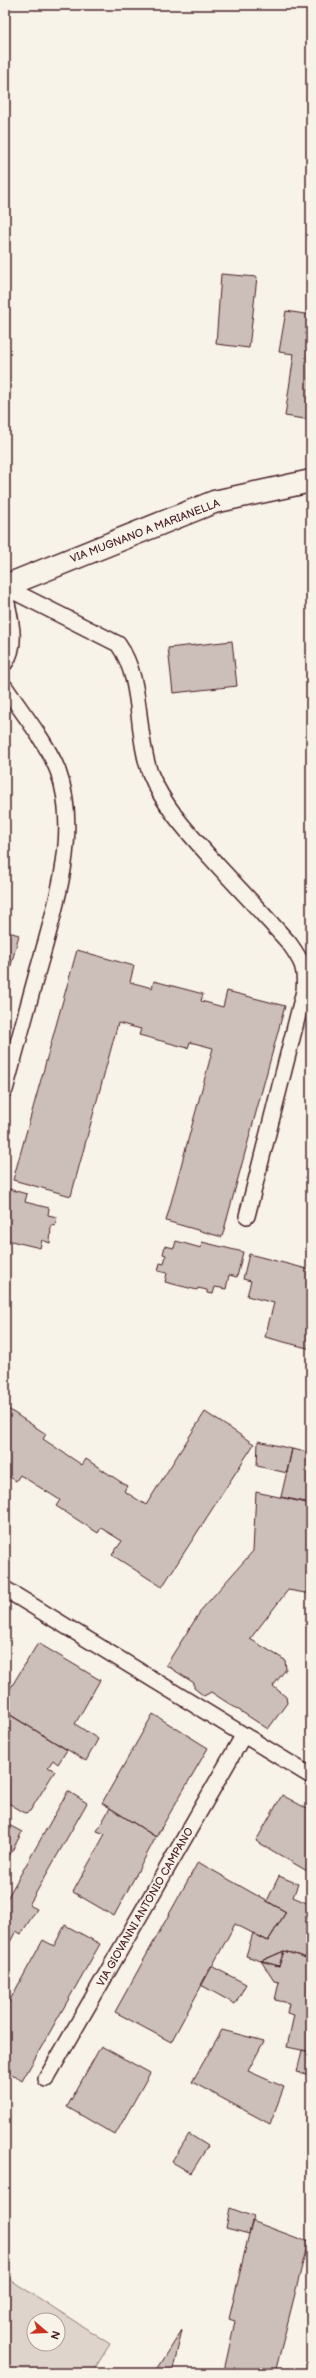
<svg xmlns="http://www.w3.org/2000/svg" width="316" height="2378" font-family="'Balsamiq Sans',sans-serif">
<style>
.green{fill:#ded4cc;stroke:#947a7c;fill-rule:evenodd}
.building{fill:#ccbfb9;stroke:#4a1f2b}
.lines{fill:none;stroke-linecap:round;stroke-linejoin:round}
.lane-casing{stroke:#4a1f2b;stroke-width:18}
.street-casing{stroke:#4a1f2b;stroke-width:25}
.lane{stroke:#f7f3e8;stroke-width:15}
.street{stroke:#f7f3e8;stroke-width:22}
.labels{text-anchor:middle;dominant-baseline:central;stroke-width:3;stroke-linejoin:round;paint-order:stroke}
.street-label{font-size:11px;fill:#4a1f2b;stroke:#f7f3e8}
</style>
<rect width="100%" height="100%" fill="#f7f3e8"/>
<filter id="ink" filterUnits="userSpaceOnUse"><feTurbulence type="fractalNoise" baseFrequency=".025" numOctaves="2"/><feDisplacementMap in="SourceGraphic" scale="8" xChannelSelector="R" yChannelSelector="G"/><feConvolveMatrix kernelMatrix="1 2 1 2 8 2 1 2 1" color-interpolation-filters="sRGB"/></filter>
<g filter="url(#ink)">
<!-- green -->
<path class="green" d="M6,2277L110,2344L92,2373H5ZM34,2320H58V2344H34Z"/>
<!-- building -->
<path class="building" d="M221,274L257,277L249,348L216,344Z
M286,311L311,315V420L285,416L294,354L279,352Z
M232,641L237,686L173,693L168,648Z
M5,931L19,935L5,988Z
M77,950L134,966L130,982L152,988L154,981L203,994L201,1001L223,1007L227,991L285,1006L222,1237L166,1221L213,1048L190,1042L188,1048L139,1035L141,1029L118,1023L71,1196L13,1180Z
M5,1188L27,1194L25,1202L49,1208L48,1215L57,1217L55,1226L51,1225L50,1243L42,1240L40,1248L7,1240Z
M176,1241L201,1248L202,1242L243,1252L237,1277L229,1275L226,1289L215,1287L213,1294L207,1293V1290L198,1288L197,1290L165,1282L167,1273L158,1271L160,1263L164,1264L166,1255L163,1254L165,1246L174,1248Z
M249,1254L311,1270V1349L265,1337L274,1303L247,1296L251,1281L243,1279Z
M5,1407L46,1434L43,1439L82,1465L86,1459L127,1486L124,1491L146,1505L205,1412L254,1444L162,1587L112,1555L122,1541L101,1528L98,1533L56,1506L60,1500L20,1475L16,1481L5,1474Z
M258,1441L292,1449L287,1473L257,1466Z
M292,1449L311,1453V1503L281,1497Z
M256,1492L311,1504V1594L288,1590L250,1639L285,1660L286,1669L273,1686L286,1697L287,1703L268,1729L211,1692L204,1696L194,1688V1683L166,1665L202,1609L253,1551Z
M38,1643L100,1680L75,1724L98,1739L86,1761L5,1712V1697Z
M9,1714L67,1750L58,1764L53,1760L48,1767L55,1771L30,1811L25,1813L5,1801V1721Z
M153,1714L208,1748L156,1837L102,1803Z
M68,1791L87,1803L29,1905L37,1909L21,1934L16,1931L5,1951V1902Z
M282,1795L311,1811V1864L307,1871L256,1841Z
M110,1808L156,1837L114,1916L73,1892L105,1834L97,1831Z
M5,1823L22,1832L5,1864Z
M198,1862L286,1912L268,1941L235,1924L171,2042L115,2012Z
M279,1876L298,1884L293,1897L311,1905L310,1959L284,1951L261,1961L246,1956L253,1933L268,1941L286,1912L267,1901Z
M65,1925L100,1944L22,2081L5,2069V2009L43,1940L54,1946Z
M284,1951L310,1959L311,1956V2052L287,2047L294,2015L287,2013L289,2003L275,2000L279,1982L274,1981L261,1961L279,1966Z
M284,1951L279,1966L261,1961Z
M211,1966L246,1984L235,2004L201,1985Z
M222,2030L264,2041L248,2071L284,2087L270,2124L192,2082Z
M101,2046L150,2073L115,2135L67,2107Z
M302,2050L311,2052V2075L297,2072Z
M189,2134L208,2146L191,2173L172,2162Z
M230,2208L254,2217L249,2234L226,2228Z
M252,2221L308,2242L275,2373H228L224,2371L235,2321L229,2319Z
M182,2330L172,2373H155Z"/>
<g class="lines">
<defs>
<path id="lane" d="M5,587L118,644C144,680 135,732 150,773C165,810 195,840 221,869C244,894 267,918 289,943C302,961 306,968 304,991L247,1216
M5,594C9,615 19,643 5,663
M5,687C23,714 46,741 58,771C81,833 54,913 37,973C26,1012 16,1051 5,1090
M5,1589L311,1776
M46,2079L243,1736"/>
<path id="street" d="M5,586L214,502L311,481"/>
</defs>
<!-- lane casing -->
<use href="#lane" class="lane-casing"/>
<!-- street casing -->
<use href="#street" class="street-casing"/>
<!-- lane -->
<use href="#lane" class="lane"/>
<!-- street -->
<use href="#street" class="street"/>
</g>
</g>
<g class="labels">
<!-- street labels -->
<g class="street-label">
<text transform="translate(145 531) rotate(-21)">VIA MUGNANO A MARIANELLA</text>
<text transform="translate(145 1907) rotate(-60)">VIA GIOVANNI ANTONIO CAMPANO</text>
</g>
</g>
<!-- margin -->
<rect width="316" height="2378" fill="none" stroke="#f7f3e8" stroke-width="20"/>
<rect x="10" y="10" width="296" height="2358" fill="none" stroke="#4a1f2b" stroke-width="1.5" filter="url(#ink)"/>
<!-- north arrow -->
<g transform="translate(46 2332) rotate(109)"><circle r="19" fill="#f7f3e8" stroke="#b29e9c"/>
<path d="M0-3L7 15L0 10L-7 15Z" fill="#c8321e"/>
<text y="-6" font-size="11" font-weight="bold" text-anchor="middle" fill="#4a1f2b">N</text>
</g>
</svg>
